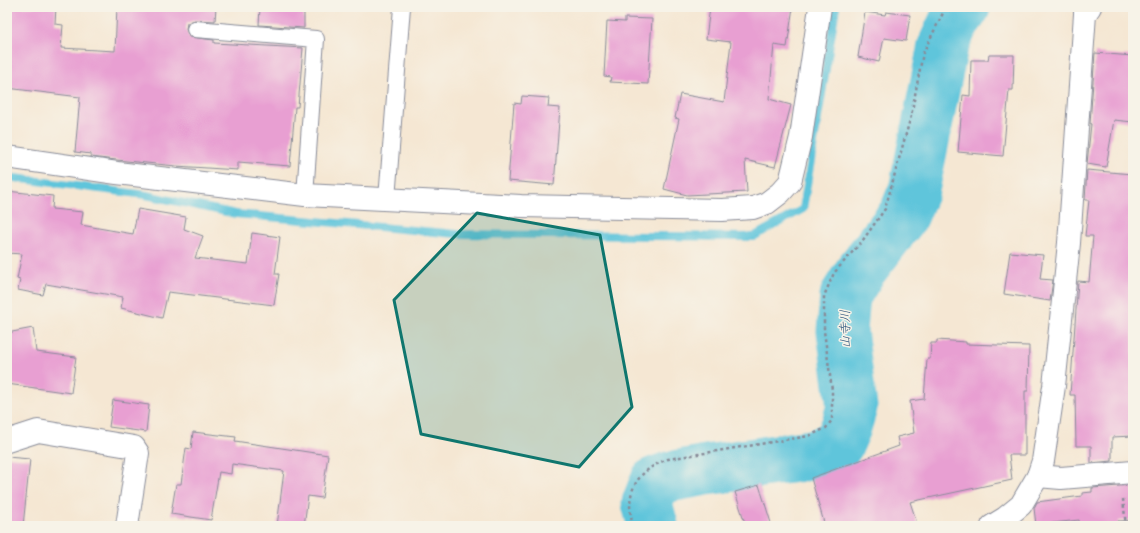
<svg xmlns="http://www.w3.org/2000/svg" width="1140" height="533" font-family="'Comic Neue','Klee One',sans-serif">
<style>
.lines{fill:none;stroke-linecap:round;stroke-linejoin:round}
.stream{stroke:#5ec5db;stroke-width:8}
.river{stroke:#5ec5db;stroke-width:51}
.building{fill:#e89fd2}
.service-casing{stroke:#888b98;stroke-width:18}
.minor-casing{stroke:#888b98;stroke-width:24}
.tertiary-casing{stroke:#888b98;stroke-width:24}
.secondary-casing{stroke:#888b98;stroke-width:24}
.path{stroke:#888b98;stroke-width:2.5;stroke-dasharray:3 3;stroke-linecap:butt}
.service{stroke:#fff;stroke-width:16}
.minor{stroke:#fff;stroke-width:22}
.tertiary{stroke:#fff;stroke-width:22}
.secondary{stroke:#fff;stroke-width:22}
.marked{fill:#0f766e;fill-opacity:0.2;stroke:#0f766e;stroke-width:3;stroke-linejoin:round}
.labels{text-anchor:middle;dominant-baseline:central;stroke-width:3;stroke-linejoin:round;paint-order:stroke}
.water-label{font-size:13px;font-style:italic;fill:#2c547d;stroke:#f7f3e8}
</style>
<rect width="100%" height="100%" fill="#f7f3e8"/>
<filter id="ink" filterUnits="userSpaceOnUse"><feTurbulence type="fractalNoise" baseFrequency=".025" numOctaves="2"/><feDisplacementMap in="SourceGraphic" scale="8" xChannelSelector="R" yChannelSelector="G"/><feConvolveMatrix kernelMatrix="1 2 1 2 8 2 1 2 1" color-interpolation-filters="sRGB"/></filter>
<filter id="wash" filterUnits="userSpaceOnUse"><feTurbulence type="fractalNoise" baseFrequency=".012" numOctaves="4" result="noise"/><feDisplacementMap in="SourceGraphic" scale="16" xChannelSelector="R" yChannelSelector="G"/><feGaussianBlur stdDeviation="0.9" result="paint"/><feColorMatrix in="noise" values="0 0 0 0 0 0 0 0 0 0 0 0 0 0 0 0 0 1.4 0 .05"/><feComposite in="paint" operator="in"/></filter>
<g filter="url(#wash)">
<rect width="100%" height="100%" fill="#f5e7d3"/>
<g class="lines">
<!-- stream -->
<path class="stream" d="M7,177L146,195L236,214L457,234L753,237L803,209L836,7"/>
<!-- river -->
<path class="river" d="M653,526L647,503L655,482L669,477L706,470L818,454L839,443L846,427L852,407L842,331L845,296L861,270L904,214L914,190L943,46L953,24L965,7"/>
</g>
<g id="blocks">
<!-- building -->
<path class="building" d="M11,7H56L55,24L63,25L61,48L115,51L117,7H216L215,21L195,20L187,23L186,29L189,37L214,40V43L303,48L298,107H295L290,166L238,162V170L176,166L107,159L91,157V154L75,152L80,97L7,88V20H9Z
M260,7H304V28L259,25Z
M710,7H793L787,47L774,45L769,99L791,105L775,167L745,160L747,192L687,195L664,189L679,119L675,118L680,94L724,102L731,42L706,39Z
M865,12L885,15L886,12L910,15L906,41L884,38L879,62L858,57Z
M625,18L652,19L648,84L610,82L611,77L604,76L607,21L625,22Z
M1095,53L1133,56V122L1114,120L1106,167L1087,164L1091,124H1090Z
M989,55H1014L1013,90H1009L1003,156L958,152L963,95L970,96L971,60H988Z
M522,96L549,98L548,107L560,108L554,185L508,181L514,103L521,104Z
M1087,170L1132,174L1130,200H1133V436L1112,437V461L1091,463V446H1076L1075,395H1070L1078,281L1089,282L1093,236H1085L1089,200H1085Z
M7,191L53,196L52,209L83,212L81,225L133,234L138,209L186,217L184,229L203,236L195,258L248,264L252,233L280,237L275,274H279L274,305L168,292L162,318L121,308L123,297L46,284L43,295L18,290L20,280L17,279L22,254L7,253Z
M1010,252L1043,255L1040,279L1053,280L1050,301L1004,294Z
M33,328L36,352L76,357L71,393L7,384V333Z
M937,340L966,342V344L1029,346L1028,391H1025V455H1009L1012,480L910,502L918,526H825L811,478L899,446L897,437L914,433L910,401L924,399L927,359H930L931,343H937Z
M113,400L149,405L146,432L109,427Z
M193,432L236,437L235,441L328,455L322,498L308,496L304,526H277L284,471L232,464L231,474L219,472L211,520L171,514L176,484H181L186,448L191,449Z
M7,457L30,459L23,526H7Z
M759,485L772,526H746L735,492Z
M1133,485V520L1118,521L1119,526H1080L1079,520L1036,525L1034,508L1037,502L1082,496V493L1092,492V488Z"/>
</g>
</g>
<g filter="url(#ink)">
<use href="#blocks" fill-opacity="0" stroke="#888b98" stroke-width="1"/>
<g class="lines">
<defs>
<path id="service" d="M195,29L316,39L305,195
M387,199L402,7"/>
<path id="minor" d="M7,157L117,173L305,195L521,206L722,210L753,208L767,203L780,193L790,182L801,137L820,7
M7,441L38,431L134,447L138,453L127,526
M1038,476L1061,478L1133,472"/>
<path id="tertiary" d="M992,526L1005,518L1021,505L1038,476L1043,461L1054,386L1069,243L1085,14"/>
<path id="secondary" d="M1085,14L1090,7"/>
</defs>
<!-- service casing -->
<use href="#service" class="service-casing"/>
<!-- minor casing -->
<use href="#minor" class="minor-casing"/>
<!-- tertiary casing -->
<use href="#tertiary" class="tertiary-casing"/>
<!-- secondary casing -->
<use href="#secondary" class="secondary-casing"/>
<!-- path -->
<path class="path" d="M1123,499L1126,526
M633,526C624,492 636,471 668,459L809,436L826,428L832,420V390L824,331V296L834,273L863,240L885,209L911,116L923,53L946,7"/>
<!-- service -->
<use href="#service" class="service"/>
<!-- minor -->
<use href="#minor" class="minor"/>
<!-- tertiary -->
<use href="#tertiary" class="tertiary"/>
<!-- secondary -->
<use href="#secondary" class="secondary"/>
</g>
</g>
<!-- marked area -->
<path class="marked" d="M477,213L600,235L632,407L579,467L421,434L394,300Z"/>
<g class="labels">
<!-- water labels -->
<g class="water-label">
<text transform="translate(845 329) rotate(-91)">山寺川</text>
</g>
</g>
<!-- margin -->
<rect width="1140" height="533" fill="none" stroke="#f7f3e8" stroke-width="24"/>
</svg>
